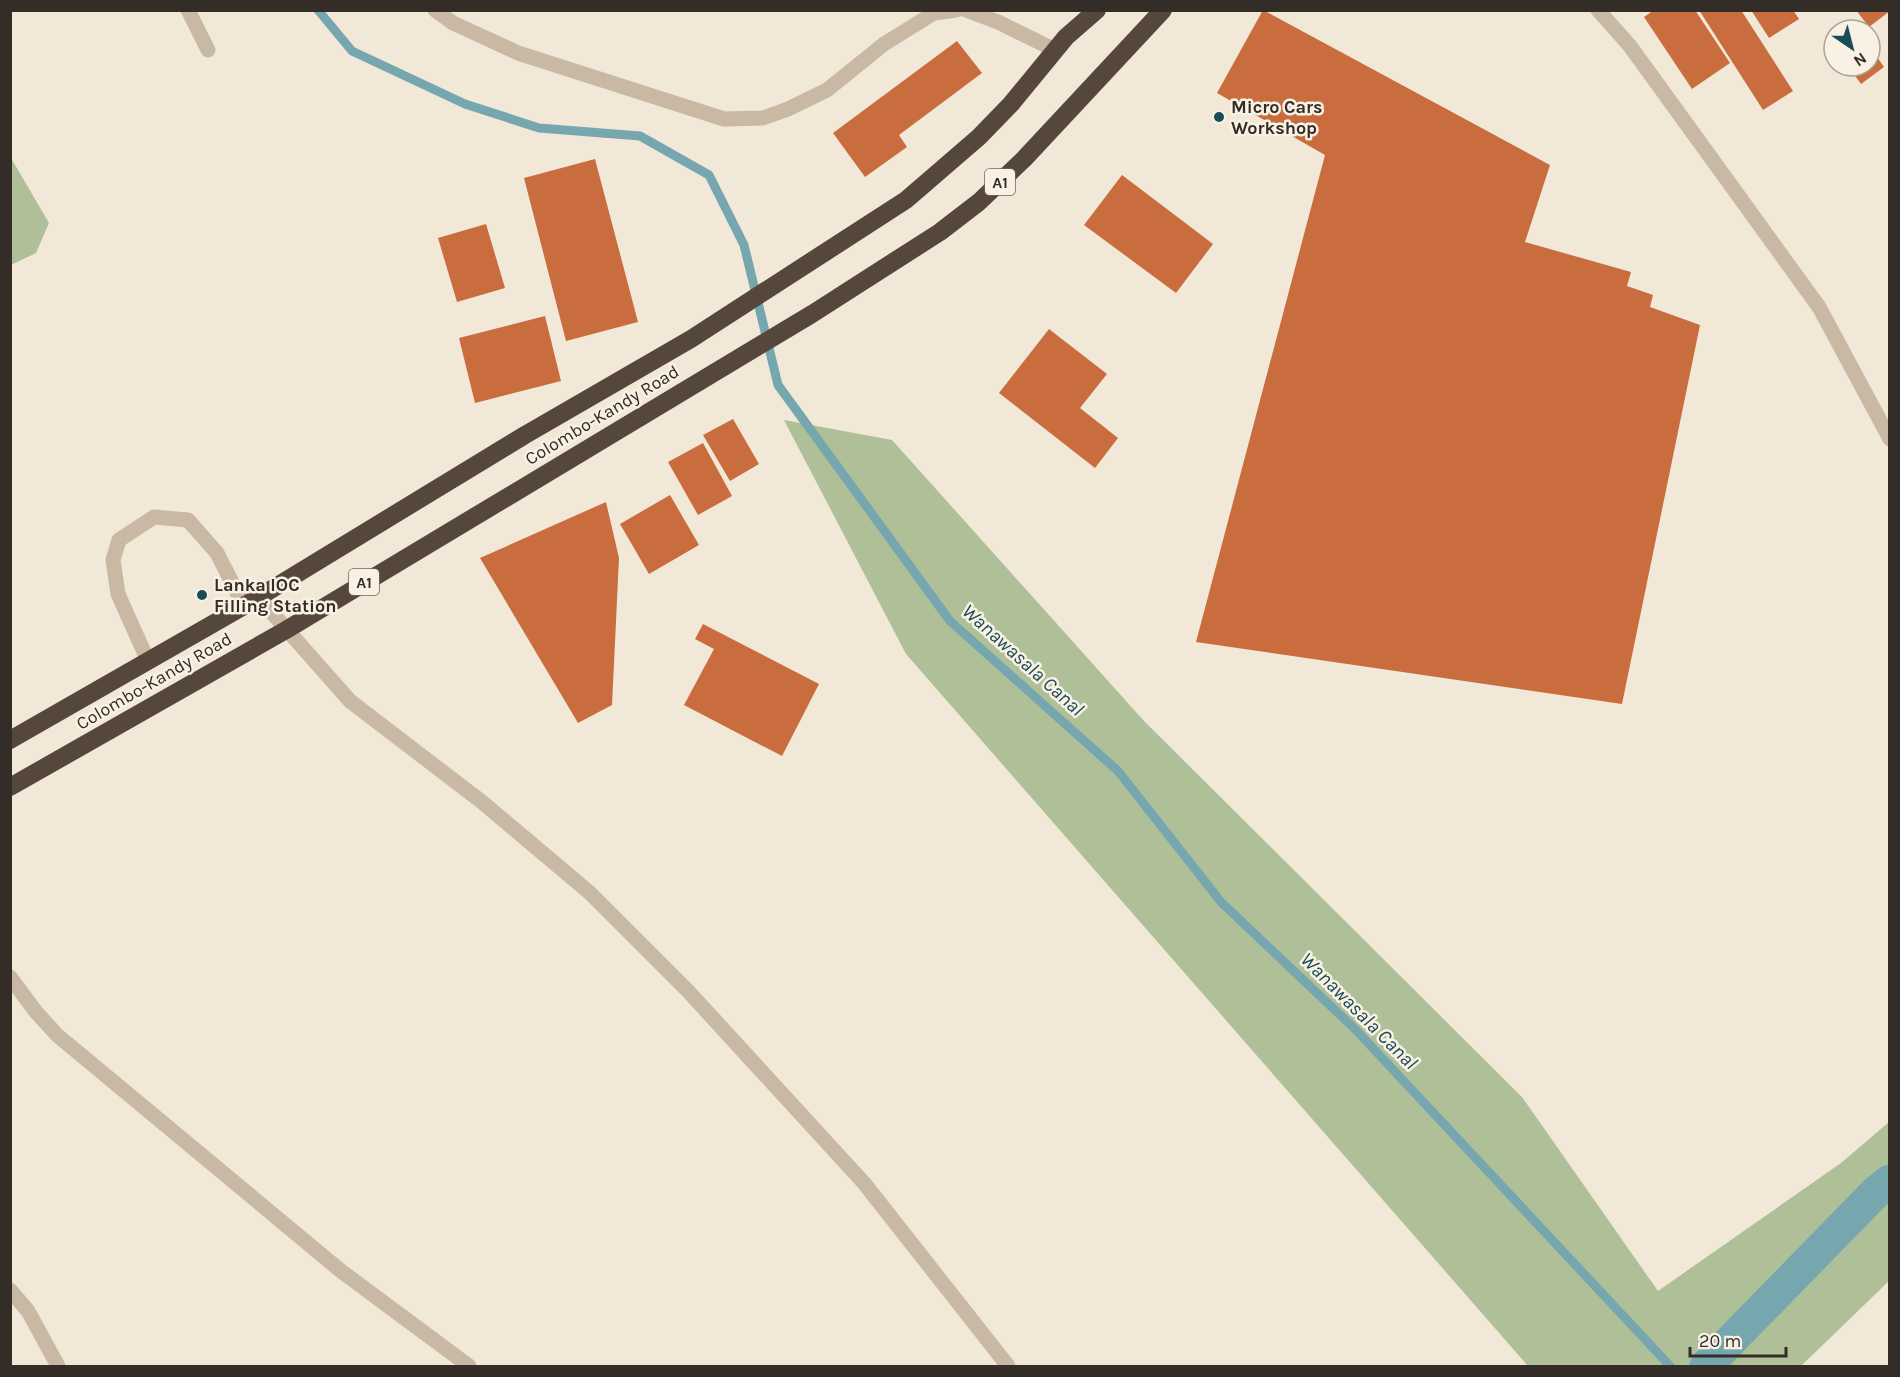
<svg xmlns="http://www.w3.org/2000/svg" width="1900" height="1377" font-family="Karla,sans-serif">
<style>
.green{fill:#afc098}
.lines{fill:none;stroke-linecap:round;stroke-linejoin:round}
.stream{stroke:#76a7af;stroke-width:9}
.canal{stroke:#76a7af;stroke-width:33}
.building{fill:#c96d3e}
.minor{stroke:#c9b8a4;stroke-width:15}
.highway{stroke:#56473c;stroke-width:18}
.poi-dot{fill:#1a4d56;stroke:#f9f1e4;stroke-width:2}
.labels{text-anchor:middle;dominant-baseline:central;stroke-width:5;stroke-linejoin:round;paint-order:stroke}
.shield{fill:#f9f1e4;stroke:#6f675f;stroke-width:1.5}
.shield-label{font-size:16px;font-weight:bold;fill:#342c26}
.poi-label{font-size:18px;font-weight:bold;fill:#342c26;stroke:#f9f1e4;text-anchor:start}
.street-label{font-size:18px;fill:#342c26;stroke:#f9f1e4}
.water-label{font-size:20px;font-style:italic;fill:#1a4d56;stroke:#f9f1e4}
</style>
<rect width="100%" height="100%" fill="#f1e8d8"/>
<!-- green -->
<path class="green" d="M11,158L49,223L36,253L11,265Z
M784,420L892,440L1144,721L1522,1097L1658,1291L1841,1163L1889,1122V1281L1801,1366H1528L906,654Z"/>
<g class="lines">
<!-- stream -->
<path class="stream" d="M318,10L352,51L465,104L539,128L640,136L709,175L744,245L778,385L950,621L1118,771L1221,902L1355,1029L1670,1366"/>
<!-- canal -->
<path class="canal" d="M1706,1366L1875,1193L1890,1181"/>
</g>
<!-- building -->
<path class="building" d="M1263,10L1550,165L1525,242L1631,272L1627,286L1653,295L1650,307L1700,325L1622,704L1196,642L1325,155L1217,93Z
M1654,10H1695L1730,63L1692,89L1644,17Z
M1699,10H1741L1793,91L1763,110Z
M1751,10H1793L1799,19L1769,38Z
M1856,10H1890V11L1869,27Z
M957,41L982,73L899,135L907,147L865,177L833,133Z
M1870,47L1884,67L1861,84L1848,66H1870Z
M595,159L638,322L566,341L524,178Z
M1122,175L1213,244L1176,293L1084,225Z
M486,224L505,288L457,302L438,238Z
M545,316L561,381L475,403L459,338Z
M1049,329L1107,374L1080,408L1118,438L1095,468L999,393Z
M733,419L759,464L730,481L703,435Z
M703,443L732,496L698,515L668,462Z
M670,495L699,545L649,574L620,524Z
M606,502L619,558L612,705L578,723L480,558Z
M703,624L819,684L782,756L684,705L714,649L695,639Z"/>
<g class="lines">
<!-- minor -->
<path class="minor" d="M188,10L208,50
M435,10L453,23L518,53L724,119L763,118L788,109L827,90L884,44L934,13L957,10
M966,10L998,22L1055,50
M1598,10L1630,46L1819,307L1890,439
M258,597L350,701L482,802L590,893L688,991L864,1183L1008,1366
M148,661L118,594L113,560L119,540L154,517L188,520L217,553L244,606
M10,977L36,1012L57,1035L341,1271L469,1366
M10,1290L28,1311L58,1366"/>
<!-- highway -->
<path class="highway" d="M10,740L244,606L525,435L691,339L906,200L979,137L1011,104L1066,37L1097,10
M10,787L286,630L812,314L940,232L979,202L1024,159L1163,10"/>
</g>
<!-- markers -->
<g class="poi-dot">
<circle cx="1219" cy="117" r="6"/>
<circle cx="202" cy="595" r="6"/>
</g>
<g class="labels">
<!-- shield labels -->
<g class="shield">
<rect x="985" y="169" width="30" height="26" rx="4.5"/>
<rect x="349" y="569" width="30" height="26" rx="4.5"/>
</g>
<g class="shield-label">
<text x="1000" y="182">A1</text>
<text x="364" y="582">A1</text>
</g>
<!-- poi labels -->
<g class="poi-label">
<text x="1231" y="107">Micro Cars<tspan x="1231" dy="21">Workshop</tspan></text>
<text x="214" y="585">Lanka IOC<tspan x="214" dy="21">Filling Station</tspan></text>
</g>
<!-- street labels -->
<g class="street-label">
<text transform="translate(602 415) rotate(-31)">Colombo-Kandy Road</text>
<text transform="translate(154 681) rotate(-30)">Colombo-Kandy Road</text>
</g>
<!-- water labels -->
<g class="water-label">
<text transform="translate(1023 660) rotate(42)">Wanawasala Canal</text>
<text transform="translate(1359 1011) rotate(45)">Wanawasala Canal</text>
</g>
</g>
<!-- border -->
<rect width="1900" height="1377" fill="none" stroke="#342c26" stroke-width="24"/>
<!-- north arrow -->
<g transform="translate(1852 48) rotate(145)"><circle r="28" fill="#f9f1e4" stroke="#aaa298" stroke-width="1.5"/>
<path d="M0-4.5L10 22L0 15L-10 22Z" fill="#1a4d56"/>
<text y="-9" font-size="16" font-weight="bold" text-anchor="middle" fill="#342c26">N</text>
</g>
<!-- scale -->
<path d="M1690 1347v9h96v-9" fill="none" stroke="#342c26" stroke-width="3"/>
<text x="1699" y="1347" font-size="18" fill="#342c26" stroke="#f9f1e4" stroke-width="4.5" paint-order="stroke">20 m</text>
</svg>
